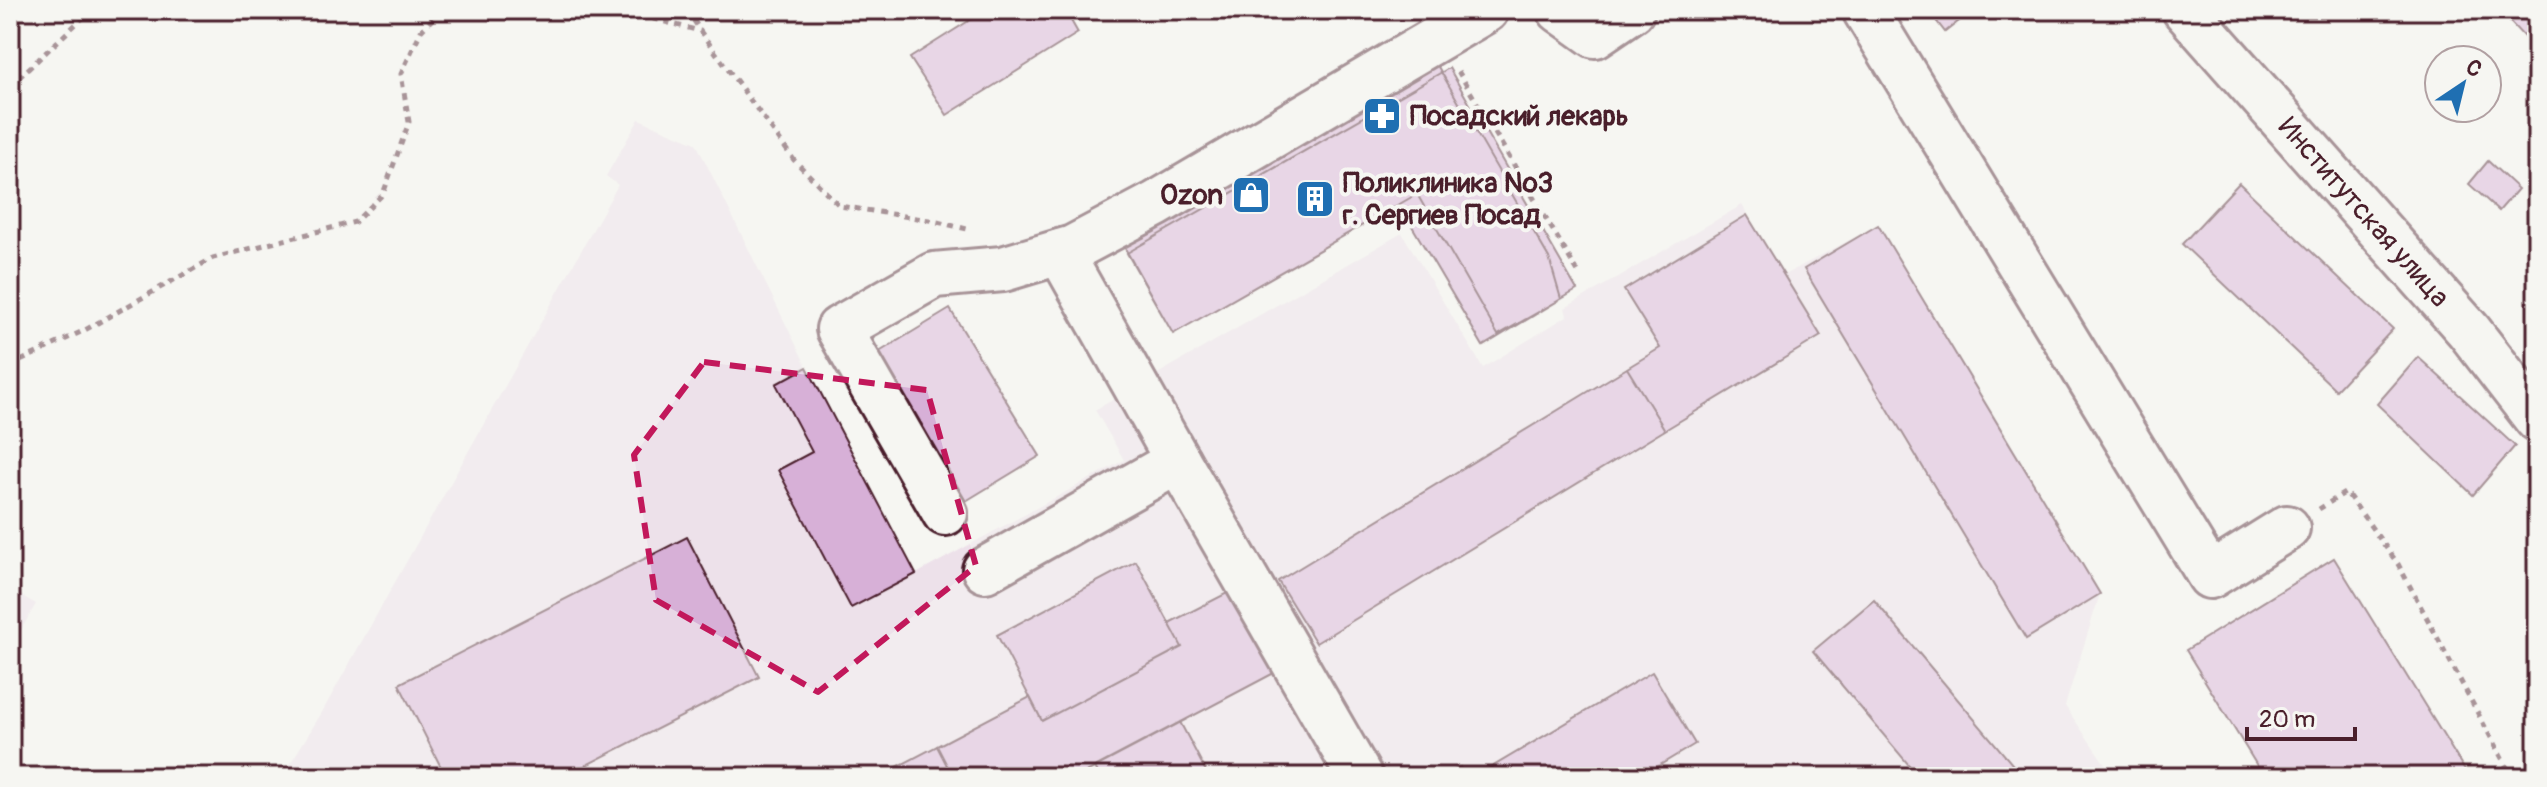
<svg xmlns="http://www.w3.org/2000/svg" width="2547" height="787" font-family="Pangolin,sans-serif">
<style>
.built{fill:#ede1ea}
.building{fill:#d7b0d7;stroke:#4a1f2b;stroke-width:2}
.lines{fill:none;stroke-linecap:round;stroke-linejoin:round}
.minor-casing{stroke:#4a1f2b;stroke-width:50}
.path{stroke:#4a1f2b;stroke-width:5;stroke-dasharray:6 6;stroke-linecap:butt}
.minor{stroke:#f6f6f2;stroke-width:44}
.marked{fill:none;stroke:#c2185b;stroke-width:6;stroke-dasharray:16 10;stroke-linejoin:round}
.labels{text-anchor:middle;dominant-baseline:central;stroke-width:8;stroke-linejoin:round;paint-order:stroke}
.poi-label{font-size:28px;font-weight:bold;fill:#4a1f2b;stroke:#f6f6f2;text-anchor:start}
.street-label{font-size:28px;fill:#4a1f2b;stroke:#f6f6f2}
</style>
<rect width="100%" height="100%" fill="#f6f6f2"/>
<filter id="ink" filterUnits="userSpaceOnUse"><feTurbulence type="fractalNoise" baseFrequency=".0125" numOctaves="2"/><feDisplacementMap in="SourceGraphic" scale="16" xChannelSelector="R" yChannelSelector="G"/><feConvolveMatrix kernelMatrix="1 2 1 2 8 2 1 2 1" color-interpolation-filters="sRGB"/></filter>
<g filter="url(#ink)">
<!-- built -->
<path class="built" d="M639,119L696,143L807,367L916,574L1124,460L1095,410L1402,233L1483,368L1567,316L1565,308L1742,205L1784,275L1878,225L2100,594L2065,706L2114,777H282L321,714L618,185L606,176Z
M10,589L36,604L10,649Z"/>
<!-- building -->
<path class="building" d="M986,10H1065L1078,33L947,115L910,58Z
M1928,10H1973L1945,32Z
M2499,10H2537V51Z
M1426,46L1549,258L1561,299L1483,346L1399,204L1173,334L1117,234Z
M1449,68L1577,290L1498,335L1417,194L1173,334L1127,253Z
M2488,161L2518,189L2499,211L2469,184Z
M2239,183L2393,329L2336,390L2182,244Z
M1747,215L1821,336L1665,430L1627,368L1660,348L1624,290Z
M1878,225L2100,594L2026,639L1804,269Z
M950,309L1040,456L956,507L866,360Z
M2418,357L2515,446L2473,495L2377,404Z
M807,367L916,574L851,608L778,470L812,452L776,384Z
M1627,368L1665,430L1316,643L1278,581Z
M687,537L759,677L563,777H446L399,684Z
M2334,558L2469,777H2264L2186,650Z
M1136,561L1182,647L1042,721L997,635Z
M1231,591L1274,673L1077,777H953L937,746L1030,697L1042,721L1182,647L1169,623Z
M1874,600L2023,777H1919L1813,651Z
M1652,672L1695,744L1640,777H1482L1480,774Z
M1180,722L1209,777H1100L1095,767Z
M937,746L953,777H878Z
M1460,767L1466,777H1443Z"/>
<g class="lines">
<defs>
<g id="minor">
<path d="M1560,10L1595,35L1632,10"/>
<path d="M1865,10L2210,576L2287,528"/>
<path id="s1" d="M2185,10L2469,331L2537,419"/>
<path d="M1178,461L1360,777"/>
<path d="M945,513L839,329L934,275L1003,269L1073,248L1156,204L1486,10"/>
<path d="M985,570L1178,461L1060,252"/>
</g>
</defs>
<!-- minor casing -->
<use href="#minor" class="minor-casing"/>
<!-- path -->
<path class="path" d="M618,10L700,31L794,160L840,206L929,220L971,230
M687,10L700,30
M1458,71L1579,274
M10,86L91,10
M10,366L85,330L213,258L355,222L383,194L409,122L401,74L421,31L441,10
M2319,509L2346,492L2398,564L2512,777"/>
<!-- minor -->
<use href="#minor" class="minor"/>
</g>
</g>
<!-- marked area -->
<path d="M0 0H2547V787H0ZM704,362L927,390L976,566L818,692L656,600L634,455Z" fill="#f6f6f2" fill-opacity=".55" fill-rule="evenodd"/>
<path class="marked" d="M704,362L927,390L976,566L818,692L656,600L634,455Z"/>
<!-- icons -->
<defs>
<symbol id="pharmacy-square" viewBox="-11 -11 22 22"><rect x="-9" y="-9" width="18" height="18" rx="4" fill="#1f6fb2" stroke="#f6f6f2"/><path d="M-2-6h4v4h4v4h-4v4h-4v-4h-4v-4h4Z" fill="#fff"/></symbol>
<symbol id="shop-square" viewBox="-11 -11 22 22"><rect x="-9" y="-9" width="18" height="18" rx="4" fill="#1f6fb2" stroke="#f6f6f2"/><path d="M-5-2.5h2.3a2.7 3.5 0 0 1 5.4 0H5L5.5 6h-11ZM-1.5-2.5h3a1.5 2.3 0 0 0-3 0Z" fill="#fff"/></symbol>
<symbol id="building-square" viewBox="-11 -11 22 22"><rect x="-9" y="-9" width="18" height="18" rx="4" fill="#1f6fb2" stroke="#f6f6f2"/><path d="M-4-6H4V6H1V3H-1V6H-4ZM-2.5-4.3h1.7v1.8h-1.7ZM.8-4.3h1.7v1.8H.8ZM-2.5-1h1.7V.8h-1.7ZM.8-1h1.7V.8H.8Z" fill="#fff"/></symbol>
</defs>
<g fill-rule="evenodd">
<use href="#pharmacy-square" x="1360" y="94" width="44" height="44"/>
<use href="#shop-square" x="1229" y="173" width="44" height="44"/>
<use href="#building-square" x="1293" y="177" width="44" height="44"/>
</g>
<g class="labels">
<!-- poi labels -->
<g class="poi-label">
<text x="1410" y="116">Посадский лекарь</text>
<text x="1343" y="183">Поликлиника №3<tspan x="1343" dy="32">г. Сергиев Посад</tspan></text>
<text x="1223" y="195" text-anchor="end">Ozon</text>
</g>
<!-- street labels -->
<g class="street-label">
<text stroke="none"><textPath href="#s1" startOffset="270">Институтская улица</textPath></text>
</g>
</g>
<!-- margin -->
<rect width="2547" height="787" fill="none" stroke="#f6f6f2" stroke-width="40"/>
<rect x="20" y="20" width="2507" height="747" fill="none" stroke="#4a1f2b" stroke-width="3" filter="url(#ink)"/>
<!-- north arrow -->
<g transform="translate(2463 84) rotate(35)"><circle r="38" fill="#f6f6f2" stroke="#b1a0a2" stroke-width="2"/>
<path d="M0-6L14 30L0 20L-14 30Z" fill="#1f6fb2"/>
<text y="-12" font-size="22" font-weight="bold" text-anchor="middle" fill="#4a1f2b">С</text>
</g>
<!-- scale -->
<path d="M2247 727v12h108v-12" fill="none" stroke="#4a1f2b" stroke-width="4"/>
<text x="2259" y="727" font-size="24" fill="#4a1f2b" stroke="#f6f6f2" stroke-width="6" paint-order="stroke">20 m</text>
</svg>
